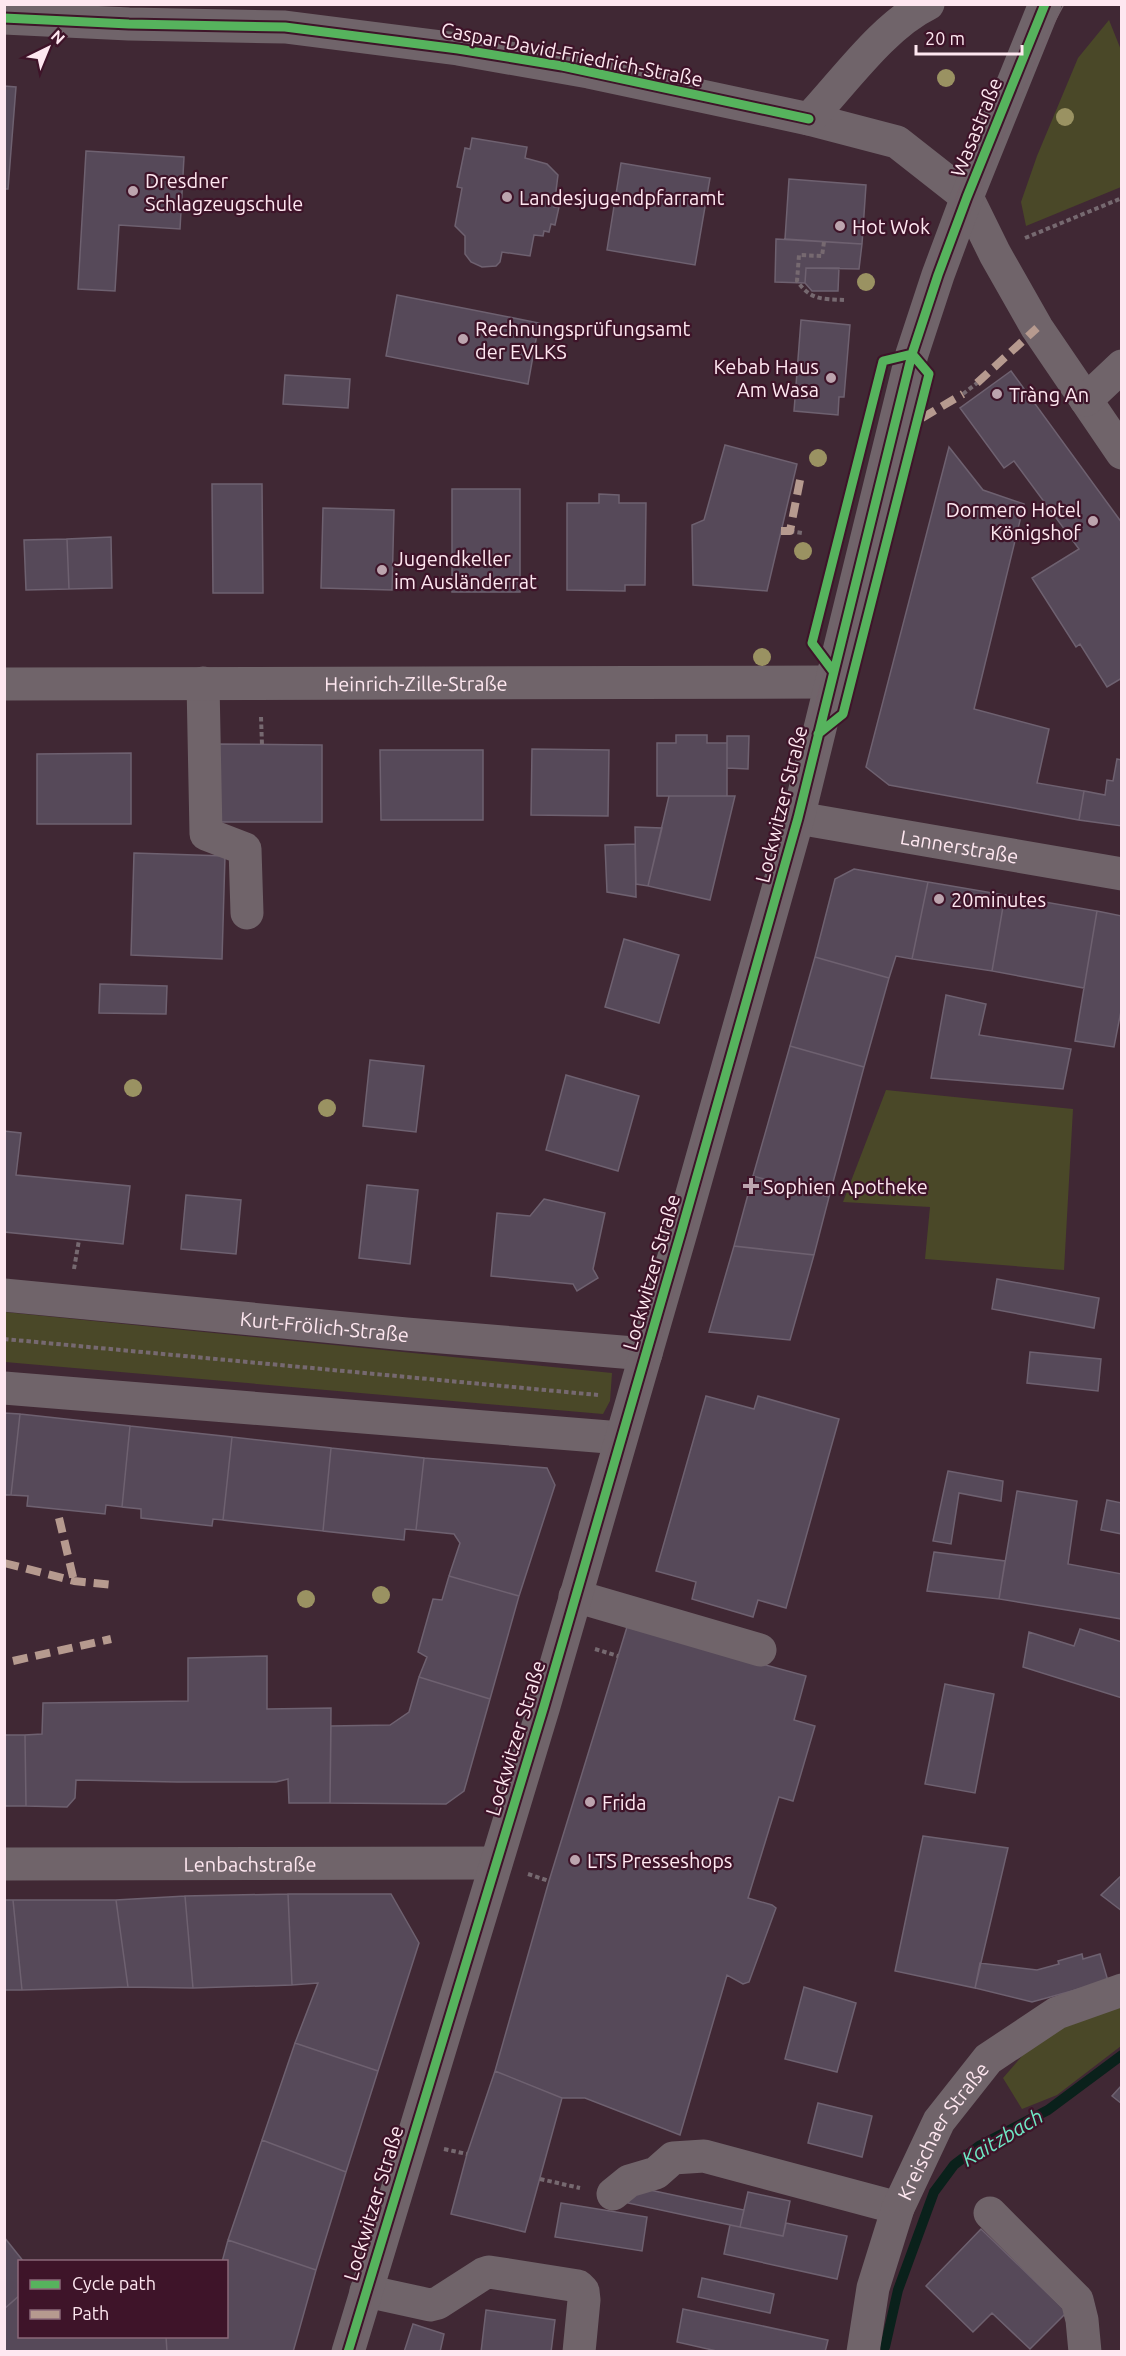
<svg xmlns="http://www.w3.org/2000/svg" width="1126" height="2356" font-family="Ubuntu,sans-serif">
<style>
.green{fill:#4a4828}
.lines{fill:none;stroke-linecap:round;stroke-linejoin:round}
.stream{stroke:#0a211b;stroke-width:10}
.building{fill:#564959;stroke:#6e6170;stroke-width:1.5}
.path{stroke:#766970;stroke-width:4;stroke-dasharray:4.5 3;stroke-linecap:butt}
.minor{stroke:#70646a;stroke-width:33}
.tram{stroke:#72626a;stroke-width:1.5}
.quiet{stroke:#b69a8f;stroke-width:8;stroke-dasharray:15 8;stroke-linecap:butt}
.cycleway-casing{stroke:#3e1429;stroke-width:13}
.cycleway{stroke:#56b35d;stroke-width:9}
.tree{fill:#9a9262}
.poi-dot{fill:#bca4ae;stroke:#3e1429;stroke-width:2}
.labels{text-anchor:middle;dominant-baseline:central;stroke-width:4.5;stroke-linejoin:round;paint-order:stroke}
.street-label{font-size:20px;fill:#fee7f0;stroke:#3e1429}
.poi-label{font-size:20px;fill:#fee7f0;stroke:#3e1429;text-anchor:start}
.water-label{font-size:21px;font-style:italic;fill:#6ee8c4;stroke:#3e1429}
</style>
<rect width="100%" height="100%" fill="#402834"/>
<!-- green -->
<path class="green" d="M1109,20L1121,50V187L1026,226L1021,202L1037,156L1078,58Z
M886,1090L1073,1109L1064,1270L925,1259L930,1207L843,1202Z
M4,1312L612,1373L610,1401L603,1414L5,1362Z
M1121,1999V2046L1057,2095L1022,2109L1003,2078L1041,2034Z"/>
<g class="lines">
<!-- stream -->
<path class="stream" d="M885,2347L898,2290L934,2192L954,2165L979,2146L1048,2110L1122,2055"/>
</g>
<!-- building -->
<path class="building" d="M4,86L16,87L8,189H4Z
M472,138L527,147L525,158L547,164L558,175L554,207H559L555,225L551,224L549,232L544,231L543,236L534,235L530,256L502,252L500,262L496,266L482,267L471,262L465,254V236L455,226L462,188L457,187L465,148L470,149Z
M86,151L184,157L180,229L119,225L115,291L78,289Z
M621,163L710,178L695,265L607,250Z
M789,179L866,185L862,244L785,239Z
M776,239L862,244L859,269L806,268L805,283L775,282Z
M806,268H839L838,291H812L805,283Z
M397,295L539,323L528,384L386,356Z
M801,320L850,325L844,397H839L838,415L794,411Z
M1011,371L1122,523V678L1107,687L1080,644L1076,647L1032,578L1079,549L1014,461L1004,468L960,408Z
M285,375L350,379L348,408L283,404Z
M725,445L797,464L767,591L693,585L692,525L704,520Z
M949,447L983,490L1024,504L974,709L1049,729L1037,783L1084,791L1079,820L889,785L866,767Z
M212,484H262L263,593H213Z
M452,489H520V592H452Z
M599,494L619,495V503H646L645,585H625V591L567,590V503H599Z
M323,508L394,510L392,590L321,588Z
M111,537L112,588L69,589L67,539Z
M67,539L69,589L26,590L24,540Z
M676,735H707V743H727V796H657V743H676Z
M727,736H749L748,769L727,768Z
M218,744L322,745V822H217Z
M532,749L609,750L608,816L531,815Z
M380,750H483V820H381Z
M131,753V824H37V754Z
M1117,759L1122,760V826L1079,820L1084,791L1105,795L1107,780L1113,781Z
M669,796H735L710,900L648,886Z
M635,827L662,828L648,886L636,884Z
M635,844L636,897L607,892L605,845Z
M134,853L225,856L222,959L131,955Z
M854,869L928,882L912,959L896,956L889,978L815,957L835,879Z
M928,882L1005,895L992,971L912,959Z
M1005,895L1097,911L1084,988L992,971Z
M1097,911L1122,916V1006L1114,1047L1075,1041Z
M624,939L679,955L659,1023L605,1007Z
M815,957L889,978L864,1067L790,1046Z
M100,984L167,986L166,1014L99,1013Z
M946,995L986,1004L979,1035L1071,1049L1063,1089L931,1078Z
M790,1046L864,1067L829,1197L753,1176Z
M370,1060L424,1066L416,1132L363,1126Z
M566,1075L639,1096L618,1171L546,1150Z
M4,1131L21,1133L16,1175L130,1186L123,1244L4,1232Z
M753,1176L829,1197L814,1255L734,1246Z
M367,1185L418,1190L410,1264L359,1258Z
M186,1195L241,1200L236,1254L181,1249Z
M544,1199L605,1213L593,1269L598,1278L577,1291L573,1284L491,1276L497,1213L530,1216Z
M734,1246L814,1255L790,1340L709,1332Z
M997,1279L1099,1298L1094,1328L992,1309Z
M1030,1352L1101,1359L1098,1391L1027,1383Z
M706,1396L754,1409L758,1396L839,1419L786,1608L758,1600L753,1617L692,1599L696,1582L656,1571Z
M4,1413L20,1414L11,1495H4Z
M20,1414L130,1426L122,1507L106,1505L105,1514L27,1506L28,1496L11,1495Z
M130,1426L232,1437L223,1520L213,1519L212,1526L141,1518V1509L122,1507Z
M232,1437L331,1448L323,1531L223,1520Z
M331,1448L424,1458L416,1530L405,1529L404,1540L323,1531Z
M424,1458L547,1468L555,1485L519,1596L449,1576L460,1543L454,1534L416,1530Z
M948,1471L1003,1481L1001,1501L959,1493L951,1544L933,1541Z
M1017,1491L1077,1501L1068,1564L1122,1574V1619L999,1599Z
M1107,1500L1122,1503V1534L1101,1530Z
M934,1552L1005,1561L999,1599L927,1591Z
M449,1576L519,1596L490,1699L419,1677L427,1657L418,1652L433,1599L442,1600Z
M627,1627L806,1676L794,1720L815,1726L793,1801L779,1797L748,1898L772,1905L776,1908L749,1982L743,1984L727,1975L680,2135L585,2098H562L495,2071L549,1881Z
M1080,1629L1122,1642V1698L1023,1667L1029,1632L1074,1646Z
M267,1656V1709L331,1708L330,1803H289L288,1779L276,1782H177L76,1780L75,1798L67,1807L26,1806L25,1735L42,1734L43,1703L188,1701V1658Z
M419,1677L490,1699L464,1791L446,1804L330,1803L331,1726L390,1725L409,1712Z
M945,1684L994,1694L975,1793L925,1784Z
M4,1735H25L26,1806H4Z
M923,1836L1008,1848L975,1988L895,1971Z
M1122,1875V1911L1101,1895Z
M288,1894L292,1985L193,1988L185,1896Z
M288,1894H391L419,1943L378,2071L295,2043L318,1983L292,1985Z
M185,1896L193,1988L128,1987L116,1900Z
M4,1900H13L22,1990H4Z
M13,1900H116L128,1987L22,1990Z
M1082,1954L1083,1959L1100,1954L1108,1981L1032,2002L975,1988L980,1963L1037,1970L1059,1964L1058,1961Z
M804,1987L856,2003L837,2072L785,2059Z
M295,2043L378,2071L346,2172L262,2140Z
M495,2071L562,2098L525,2232L451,2214L467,2154Z
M1122,2085V2104L1112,2096Z
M818,2103L872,2116L862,2157L808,2143Z
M262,2140L346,2172L316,2270L228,2240Z
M631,2186L744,2210L740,2227L628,2203Z
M748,2192L790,2201L783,2236L740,2227Z
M561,2203L647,2217L642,2251L555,2237Z
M786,2223L847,2236L837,2279L724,2254L730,2225L783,2236Z
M981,2229L1067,2312L1030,2349L992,2313L973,2332L926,2286Z
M4,2237L24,2262H20V2295L4,2309Z
M228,2240L316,2270L293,2352H167L166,2336H226V2262H222Z
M702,2278L774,2294L770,2313L698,2297Z
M20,2295V2336H166L167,2352H4V2309Z
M683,2309L828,2340L825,2352H721L677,2342Z
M486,2310L555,2320L551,2352H481Z
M413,2324L444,2334L440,2352H404Z"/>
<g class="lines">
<!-- path -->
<path class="path" d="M1025,238L1122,198
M824,242L822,256L799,255L797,281C811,300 821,299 844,300
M963,394L977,383
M790,531L802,533
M261,717L262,745
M74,1269L79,1240
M4,1339L598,1395
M595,1649L618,1656
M528,1874L549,1881
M444,2149L467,2154
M540,2179L580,2188"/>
<!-- minor -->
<g class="minor">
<path d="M4,18L129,24L285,27L458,49L589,72L809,119L897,142L967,197L995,254L1037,328L1122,453"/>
<path d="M809,119C844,82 883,26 928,4"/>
<path d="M1086,400L1122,366"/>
<path d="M203,683L206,834L245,849L247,913"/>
<path id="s1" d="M4,684L830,682"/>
<path id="s2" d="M798,818L1122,874"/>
<path id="s3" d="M4,1295L406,1334L646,1354"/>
<path d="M4,1388L621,1438"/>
<path d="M575,1596L760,1650"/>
<path id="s4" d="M4,1864L496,1863"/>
<path d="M613,2194L629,2181L656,2173L673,2158L704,2156L898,2208"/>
<path d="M990,2213L1077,2300L1082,2320L1085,2352"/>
<path d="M366,2291L430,2305L438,2303L483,2274L489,2272L578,2286L583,2291L584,2300L579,2352"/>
<path d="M348,2352L544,1706L682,1229L798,818L912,354L938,275L967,197L1045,4"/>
<path id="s5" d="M863,2352L873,2288L898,2208L939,2121L988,2059L1057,2013L1122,1990"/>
</g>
<!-- tram -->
<path class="tram" d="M338,2352L532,1722L637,1353L822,681L903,356L959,190L1038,4
M356,2352L662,1332L806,819L918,361L942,285L972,206L1048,34L1064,4"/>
<!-- quiet -->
<path class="quiet" d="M977,383L1037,328
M922,418L963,394
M781,531H790L801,475
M59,1518L74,1581
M4,1563L74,1581L114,1585
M13,1661L111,1639"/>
<defs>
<path id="cycleway" d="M4,18L129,24L285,27L458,49L562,66L809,119
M818,734L843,714L929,374L912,354L883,361L812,643L833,671
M348,2352L544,1706L682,1229L798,818L912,354L938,275L967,197L1045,4"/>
</defs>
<!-- cycleway casing -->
<use href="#cycleway" class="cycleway-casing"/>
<!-- cycleway -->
<use href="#cycleway" class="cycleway"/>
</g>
<!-- trees -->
<g class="tree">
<circle cx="946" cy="78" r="9"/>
<circle cx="1065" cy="117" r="9"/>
<circle cx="866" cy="282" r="9"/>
<circle cx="818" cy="458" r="9"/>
<circle cx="803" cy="551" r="9"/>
<circle cx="762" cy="657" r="9"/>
<circle cx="133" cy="1088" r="9"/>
<circle cx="327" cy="1108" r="9"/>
<circle cx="381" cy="1595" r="9"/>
<circle cx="306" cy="1599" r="9"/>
</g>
<!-- markers -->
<g class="poi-dot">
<circle cx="133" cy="191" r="6"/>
<circle cx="507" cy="197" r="6"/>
<circle cx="840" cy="226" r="6"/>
<circle cx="463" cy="339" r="6"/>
<circle cx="831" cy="378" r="6"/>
<circle cx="997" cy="394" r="6"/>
<circle cx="1093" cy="521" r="6"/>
<circle cx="382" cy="570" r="6"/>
<circle cx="939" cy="899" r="6"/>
<path d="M748 1177h6v6h6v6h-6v6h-6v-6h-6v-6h6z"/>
<circle cx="590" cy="1802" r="6"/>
<circle cx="575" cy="1860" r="6"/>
</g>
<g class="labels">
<!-- street labels -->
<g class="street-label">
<text transform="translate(572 54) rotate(11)">Caspar-David-Friedrich-Straße</text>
<text transform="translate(976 127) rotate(-68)">Wasastraße</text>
<text stroke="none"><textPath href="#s1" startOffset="412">Heinrich-Zille-Straße</textPath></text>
<text transform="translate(781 804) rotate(-76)">Lockwitzer Straße</text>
<text stroke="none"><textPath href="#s2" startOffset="164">Lannerstraße</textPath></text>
<text transform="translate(651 1272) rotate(-74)">Lockwitzer Straße</text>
<text stroke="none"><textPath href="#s3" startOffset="322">Kurt-Frölich-Straße</textPath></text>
<text transform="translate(515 1738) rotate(-73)">Lockwitzer Straße</text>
<text stroke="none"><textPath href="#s4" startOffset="246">Lenbachstraße</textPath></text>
<text stroke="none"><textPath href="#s5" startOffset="238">Kreischaer Straße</textPath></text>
<text transform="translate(373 2203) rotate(-73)">Lockwitzer Straße</text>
</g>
<!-- poi labels -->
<g class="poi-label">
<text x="145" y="180">Dresdner<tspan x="145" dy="23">Schlagzeugschule</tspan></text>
<text x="519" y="197">Landesjugendpfarramt</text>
<text x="852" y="226">Hot Wok</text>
<text x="475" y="328">Rechnungsprüfungsamt<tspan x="475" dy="23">der EVLKS</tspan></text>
<text x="819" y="366" text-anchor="end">Kebab Haus<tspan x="819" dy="23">Am Wasa</tspan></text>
<text x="1009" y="394">Tràng An</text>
<text x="1081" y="509" text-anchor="end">Dormero Hotel<tspan x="1081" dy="23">Königshof</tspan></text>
<text x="394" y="558">Jugendkeller<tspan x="394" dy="23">im Ausländerrat</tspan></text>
<text x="951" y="899">20minutes</text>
<text x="763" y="1186">Sophien Apotheke</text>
<text x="602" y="1802">Frida</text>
<text x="587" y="1860">LTS Presseshops</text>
</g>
<!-- water labels -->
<g class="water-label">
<text transform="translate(1002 2137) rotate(-31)">Kaitzbach</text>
</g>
</g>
<!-- border -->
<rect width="1126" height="2356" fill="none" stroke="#fee7f0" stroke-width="12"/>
<!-- legend -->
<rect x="18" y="2260" width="210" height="78" fill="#3e1429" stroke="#8b6879" stroke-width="1.5"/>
<rect x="30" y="2280" width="30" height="9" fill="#56b35d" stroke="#8b6879" stroke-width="1.5"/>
<text x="72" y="2290" font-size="18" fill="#fee7f0">Cycle path</text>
<rect x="30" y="2310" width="30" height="9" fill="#b69a8f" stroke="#8b6879" stroke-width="1.5"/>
<text x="72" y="2320" font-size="18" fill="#fee7f0">Path</text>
<!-- north arrow -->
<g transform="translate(48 48) rotate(43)" stroke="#3e1429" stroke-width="4.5" paint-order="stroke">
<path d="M0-4.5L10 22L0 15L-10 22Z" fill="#fee7f0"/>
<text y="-9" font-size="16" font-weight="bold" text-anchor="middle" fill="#fee7f0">N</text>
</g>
<!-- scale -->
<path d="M916 45v9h106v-9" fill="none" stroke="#fee7f0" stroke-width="3"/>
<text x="925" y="45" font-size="18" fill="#fee7f0" stroke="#3e1429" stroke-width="4.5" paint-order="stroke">20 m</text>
</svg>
